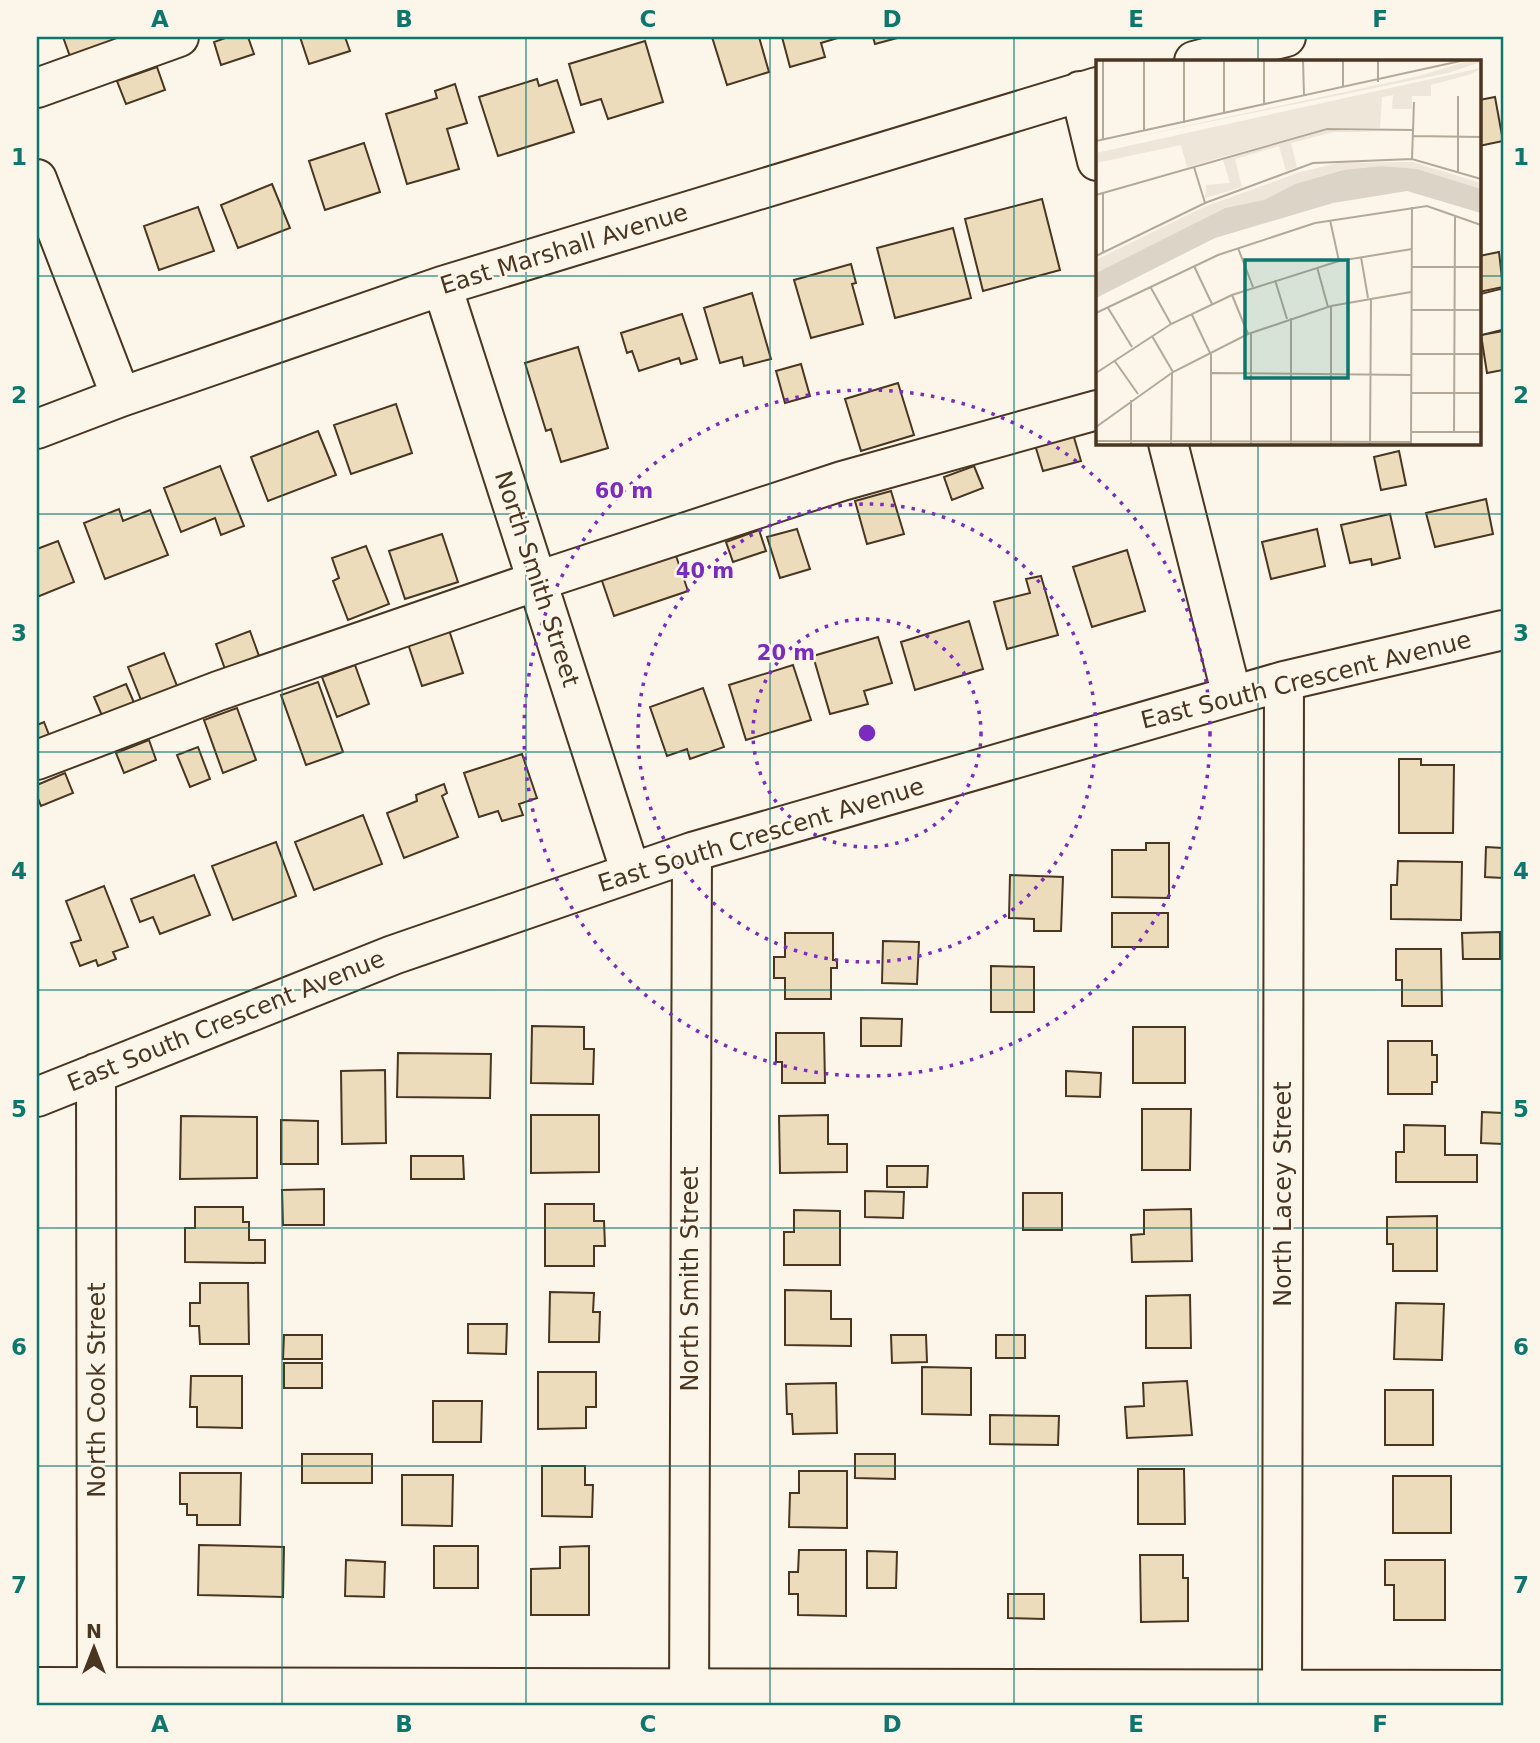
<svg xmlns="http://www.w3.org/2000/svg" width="1540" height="1743" font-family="'DejaVu Sans',sans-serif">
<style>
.building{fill:#ecdcbc;stroke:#4a3520;stroke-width:2}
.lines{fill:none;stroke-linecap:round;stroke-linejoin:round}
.minor-casing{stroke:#4a3520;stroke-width:42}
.minor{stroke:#fbf6e9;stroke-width:38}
.grid{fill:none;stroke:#0f766e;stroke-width:2;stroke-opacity:0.55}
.ring{fill:none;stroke:#7b2cbf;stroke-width:3.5;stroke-dasharray:3.5 7}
.labels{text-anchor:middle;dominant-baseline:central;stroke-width:5;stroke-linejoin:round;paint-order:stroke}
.street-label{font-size:24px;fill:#4a3520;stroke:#fbf6e9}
.inset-road{fill:none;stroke:#b4a999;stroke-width:2}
.view{fill:#0f766e;fill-opacity:0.15;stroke:#0f766e;stroke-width:3.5}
.inset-edge{fill:none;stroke:#4a3520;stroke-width:3.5}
.centre{fill:#7b2cbf;stroke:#fbf6e9;stroke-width:3.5}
.ring-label{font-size:21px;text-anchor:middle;font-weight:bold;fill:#7b2cbf;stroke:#fbf6e9;stroke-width:5;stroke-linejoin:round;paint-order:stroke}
.neatline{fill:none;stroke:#0f766e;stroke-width:2.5}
.grid-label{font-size:23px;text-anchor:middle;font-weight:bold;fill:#0f766e}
</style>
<rect width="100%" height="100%" fill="#fbf6e9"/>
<!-- building -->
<path class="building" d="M63,37H144L72,62Z
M228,37H248L254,54L221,65L214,42Z
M300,37H345L350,51L309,64Z
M712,37H759L769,72L727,85Z
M782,37H841L821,43L825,57L790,67Z
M873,37H901L875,44Z
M645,41L663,102L608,119L601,99L581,105L569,64Z
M157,67L165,90L126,104L117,81Z
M537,79L539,86L557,80L574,132L498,156L479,97Z
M455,84L467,123L447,129L459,169L407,184L386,114L437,98L435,91Z
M1495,97L1503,141L1479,146V100Z
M364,143L380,192L325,210L309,161Z
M272,184L290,228L238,248L221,205Z
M1042,199L1060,270L983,291L965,219Z
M198,207L214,251L159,270L144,226Z
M953,228L971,298L895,318L877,248Z
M1499,252L1503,287L1479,292V256Z
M851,264L856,283L852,284L863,324L811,338L794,280Z
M752,293L771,359L744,366L742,357L720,363L704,308Z
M682,314L697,359L681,364L679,358L639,371L632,351L627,353L621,333Z
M1503,331V370L1487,373L1481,335Z
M578,347L608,448L561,462L551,429L546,431L525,363Z
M801,364L810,396L785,403L776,371Z
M898,383L914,435L861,451L845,399Z
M396,404L412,453L351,474L334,425Z
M318,431L336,475L268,501L251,457Z
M1073,434L1081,461L1043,471L1035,445Z
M1399,451L1406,485L1381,490L1374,457Z
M220,466L244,526L221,535L215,518L181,532L164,488Z
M974,466L983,488L952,500L944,477Z
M891,491L904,534L867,544L855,501Z
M1486,499L1493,534L1435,547L1426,513Z
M119,509L123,521L150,510L168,555L105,579L84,523Z
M1390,514L1400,558L1372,565L1371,559L1350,563L1341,525Z
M797,529L810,569L780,578L767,537Z
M1317,529L1325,566L1271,579L1262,542Z
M759,530L766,551L733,562L726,542Z
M442,534L458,582L405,599L389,551Z
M58,541L74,582L37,597V549Z
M366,546L389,604L348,620L333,581L339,578L332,558Z
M1127,550L1145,611L1092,627L1073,567Z
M675,553L688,591L614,616L601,578Z
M1041,576L1058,635L1007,649L994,602L1030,593L1026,579Z
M969,621L983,669L915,690L901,642Z
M449,630L463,673L422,686L408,644Z
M250,631L259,656L225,669L216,644Z
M878,637L892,683L864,691L868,704L830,714L813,656Z
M164,653L179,691L143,705L128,667Z
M355,665L369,704L337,717L322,677Z
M793,665L811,720L746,740L729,685Z
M318,682L343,752L306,765L281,695Z
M126,684L135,705L103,718L94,697Z
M703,688L724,747L690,759L687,749L667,756L650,707Z
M237,708L256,760L223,773L204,720Z
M44,722L51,740L37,745V725Z
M149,740L156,760L124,773L116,753Z
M198,747L210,779L190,787L177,755Z
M522,754L537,798L519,804L523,815L502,821L498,811L479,817L464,773Z
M1399,759H1421V765H1454L1453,833H1399Z
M65,773L73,793L41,806L37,796V785Z
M444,784L447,793L442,796L458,837L404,858L387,813L417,801L416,795Z
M363,815L382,864L314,890L295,842Z
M276,842L296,896L233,920L212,866Z
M1146,843H1169V898L1112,897V850H1146Z
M1486,847L1503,848V878L1485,877Z
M1398,861L1462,862L1461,920L1391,919V885H1397Z
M194,875L210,915L160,934L153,917L140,922L131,899Z
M1010,875L1063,877L1061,931H1034V919L1009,918Z
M104,886L128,947L113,952L116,959L98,966L96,960L80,966L71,943L81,940L66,901Z
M1112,913H1168V947H1112Z
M1500,932V959H1463L1462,933Z
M785,933H833V960H837V968H831V999H785V978H774V957H785Z
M883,941L919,942L917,984L882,983Z
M1396,949H1441L1442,1006H1402V980H1396Z
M991,966L1034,967V1012H991Z
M861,1018L902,1019L901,1046H861Z
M532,1026L584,1027V1049H594L593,1084L531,1083Z
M1133,1027H1185V1083H1133Z
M776,1033H824L825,1083H782V1062H776Z
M1388,1041H1432V1055H1437V1082H1432V1094H1388Z
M398,1053L491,1054L490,1098L397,1097Z
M385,1070L386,1143L342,1144L341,1071Z
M1066,1071L1101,1073L1100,1097L1066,1096Z
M1142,1109H1191L1190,1170H1142Z
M1482,1112L1503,1113V1144L1481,1143Z
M531,1115H599V1172L531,1173Z
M828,1115V1144H847V1172L780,1173L779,1116Z
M181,1116L257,1117V1178L180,1179Z
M281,1120L318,1121V1164H281Z
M1404,1125L1445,1126V1155H1477V1182H1396V1152H1404Z
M411,1156H463L464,1179H411Z
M887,1166H928L927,1187H887Z
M324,1189V1225H283L282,1190Z
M865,1191L904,1192L903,1218L865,1217Z
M1023,1193H1062V1230H1023Z
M545,1204H594V1221H604L605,1246H594V1266H545Z
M195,1207H243V1222H249V1240H265V1263L185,1262V1228H195Z
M1191,1209L1192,1261L1132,1262L1131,1235L1144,1234V1210Z
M794,1210L840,1211V1265H784V1232H794Z
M1437,1216V1271H1393V1244H1387V1217Z
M200,1283H248L249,1344H200L199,1326H190V1303H200Z
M785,1290L831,1291V1319H851V1346L785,1345Z
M550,1292L594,1293L593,1312H600L599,1342H549Z
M1190,1295L1191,1348H1146V1296Z
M1396,1303L1444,1304L1442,1360L1394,1359Z
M468,1324H507L506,1354L468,1353Z
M284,1335H322V1359H283Z
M891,1335H926L927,1362L892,1363Z
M996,1335H1025V1358H996Z
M284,1363H322V1388H284Z
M922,1367L971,1368V1415L922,1414Z
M538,1372H596V1407H586V1428L538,1429Z
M191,1376H242V1428L197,1427V1407H190Z
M1187,1381L1192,1435L1127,1438L1125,1407L1144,1406L1143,1383Z
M836,1383L837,1433L793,1434L792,1414H787L786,1384Z
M1385,1390H1433V1445H1385Z
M433,1401H482L481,1442H433Z
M990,1415L1059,1416L1058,1445L990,1444Z
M302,1454H372V1483H302Z
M855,1454H895V1479L855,1478Z
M542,1466H585V1485H593L592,1517L542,1516Z
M1138,1469H1184L1185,1524H1138Z
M799,1471H847V1528L789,1527L790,1493H799Z
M180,1473H241L240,1525H197V1515H187V1504H180Z
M402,1475H453L452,1526L402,1525Z
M1393,1476H1451V1533H1393Z
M199,1545L284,1547L283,1597L198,1595Z
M434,1546H478V1588H434Z
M589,1546V1615H531V1569L560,1568V1547Z
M799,1550H846V1616L798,1615V1594H789V1572H798Z
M867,1551L897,1552L896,1588H867Z
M1140,1555H1183V1578H1188V1621L1141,1622Z
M346,1560L385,1562L384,1597L345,1596Z
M1385,1560H1445V1620H1394V1585H1385Z
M1008,1594H1044V1619L1008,1618Z"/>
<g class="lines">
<defs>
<path id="minor" d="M1194,61L1286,37
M37,88L179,37
M1080,91L1097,161
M37,179L121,397
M442,286L631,873
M1479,315L1503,309
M37,429L121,397L442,286L1097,87
M1168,443L1232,696
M37,760L218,691L537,581L842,481L1097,410
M96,1073L97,1706
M37,1097L393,955L692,852L1284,681L1503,630
M37,1687L1503,1690
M689,1706L692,852
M1282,1706L1284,681"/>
</defs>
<!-- minor casing -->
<use href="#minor" class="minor-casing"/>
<!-- minor -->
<use href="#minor" class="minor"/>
</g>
<!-- grid -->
<path class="grid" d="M282,37V1706M526,37V1706M770,37V1706M1014,37V1706M1258,37V61M37,276H1097M1479,276H1503M1258,443V1706M37,514H1503M37,752H1503M37,990H1503M37,1228H1503M37,1466H1503"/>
<!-- distance rings -->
<g class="ring">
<circle cx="867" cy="733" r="114"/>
<circle cx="867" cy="733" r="229"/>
<circle cx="867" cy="733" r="343"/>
</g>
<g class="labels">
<!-- street labels -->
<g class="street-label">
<text transform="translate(564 249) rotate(-17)">East Marshall Avenue</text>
<text transform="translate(537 579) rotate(72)">North Smith Street</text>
<text transform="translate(1306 680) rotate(-14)">East South Crescent Avenue</text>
<text transform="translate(761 835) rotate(-17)">East South Crescent Avenue</text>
<text transform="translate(226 1021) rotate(-22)">East South Crescent Avenue</text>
<text transform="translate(1283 1194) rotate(-90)">North Lacey Street</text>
<text transform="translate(690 1279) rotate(-90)">North Smith Street</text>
<text transform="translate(97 1390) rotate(-90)">North Cook Street</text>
</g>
</g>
<!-- overview -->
<g transform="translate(1096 60)">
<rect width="385" height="385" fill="#fbf6e9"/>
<path d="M376,0L385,2L352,13L19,81L319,17ZM385,8L375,14L335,25V36H316V49H296L297,35L286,37L284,68H230L91,107L85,85L0,103V93ZM231,70L284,72H238L195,83L201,107L190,111L183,86L139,99L146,127L109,138L110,125L134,123L127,100ZM316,102L385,123V129L321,109L287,106L199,124L168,140L129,148L0,213V200L108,147L204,112L242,103Z" fill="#ede6d9"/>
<path d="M287,106L321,109L385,129V153L311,131L237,143L119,178L0,238V213L129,148L168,140L199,124L248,110Z" fill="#dcd4c6"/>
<path class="inset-road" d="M48,0V71M128,0V52M207,0L208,36M282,22V0M247,27V0M168,44V0M88,63V0M317,76L385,77M7,80V0M0,81L369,0M316,99L318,42M98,107L109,143M362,112V36M0,135L231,69L317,70M234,160L243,201M142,188L157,227M7,193V133M0,196L109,143L217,103L316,99L385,119M265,197L272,238M98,206L116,244M221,207L232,247M315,207H385M179,220L191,259M55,228L75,264M136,235L152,274M12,248L36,287M315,250H385M0,253L122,195L219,163L331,146L385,165M96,255L115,295V385M56,276L77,312M315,294H385M18,300L42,334M0,313L75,264L136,235L243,201L316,189M116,313L315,315M315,333H385M0,367L77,312L152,274L235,246L315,232M315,372H385M358,372L359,157M0,381L315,382M35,385V340M75,385L76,313M155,385V273M195,385V258M235,385V247M274,385L275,238M315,385L316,147"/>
<path class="view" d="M149,200H252V318H149Z"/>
<rect width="385" height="385" class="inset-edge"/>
</g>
<circle cx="867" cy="733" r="10" class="centre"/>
<g class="ring-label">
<text x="624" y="498">60 m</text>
<text x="705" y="578">40 m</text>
<text x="786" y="660">20 m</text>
</g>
<!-- border -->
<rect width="1540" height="1743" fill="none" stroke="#fbf6e9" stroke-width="77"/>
<!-- north arrow -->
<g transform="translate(94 1648)" stroke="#fbf6e9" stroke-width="5" paint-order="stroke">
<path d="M0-5L12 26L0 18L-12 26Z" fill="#4a3520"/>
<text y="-10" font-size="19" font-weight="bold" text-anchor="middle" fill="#4a3520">N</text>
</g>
<rect x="38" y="38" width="1464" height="1666" class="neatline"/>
<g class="grid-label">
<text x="160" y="27">A</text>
<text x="404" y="27">B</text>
<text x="648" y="27">C</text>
<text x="892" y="27">D</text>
<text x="1136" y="27">E</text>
<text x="1380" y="27">F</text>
<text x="19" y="165">1</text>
<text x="1521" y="165">1</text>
<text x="19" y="403">2</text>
<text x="1521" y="403">2</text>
<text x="19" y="641">3</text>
<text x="1521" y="641">3</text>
<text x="19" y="879">4</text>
<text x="1521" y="879">4</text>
<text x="19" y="1117">5</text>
<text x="1521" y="1117">5</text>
<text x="19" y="1355">6</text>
<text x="1521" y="1355">6</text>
<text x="19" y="1593">7</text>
<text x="1521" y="1593">7</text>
<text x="160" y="1732">A</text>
<text x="404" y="1732">B</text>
<text x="648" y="1732">C</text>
<text x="892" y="1732">D</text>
<text x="1136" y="1732">E</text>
<text x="1380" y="1732">F</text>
</g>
</svg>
